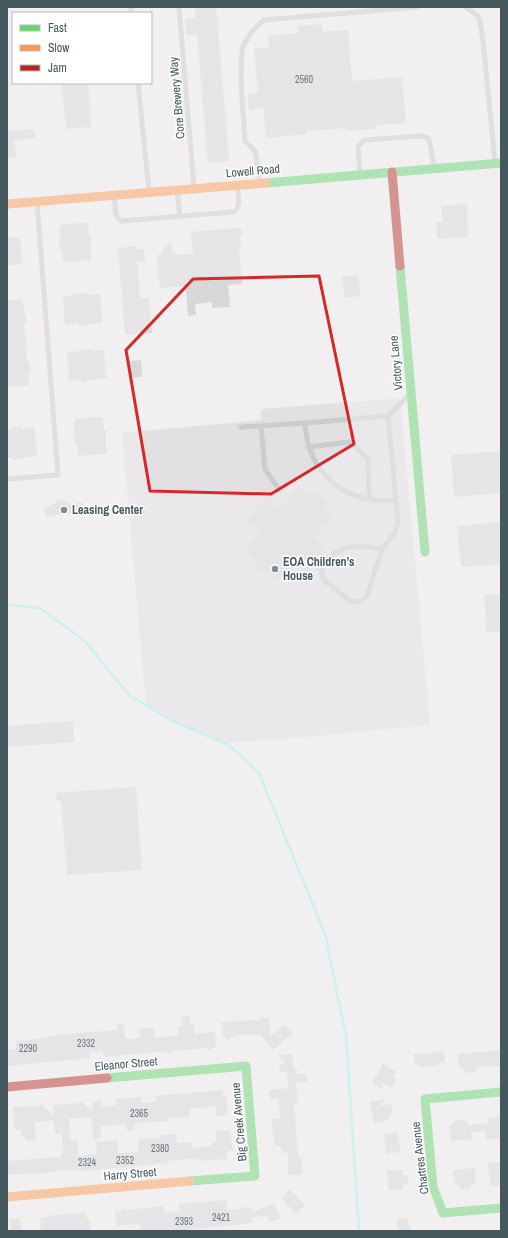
<svg xmlns="http://www.w3.org/2000/svg" width="508" height="1238" font-family="'Archivo Narrow',sans-serif">
<style>
.education{fill:#e2e0e2}
.lines{fill:none;stroke-linecap:round;stroke-linejoin:round}
.stream{stroke:#a3f2f0;stroke-width:2.5}
.building{fill:#d7d8da}
.lane{stroke:#c8cdce;stroke-width:5}
.fast{stroke:#63d668;stroke-width:9}
.slow{stroke:#ff974d;stroke-width:9}
.jam{stroke:#b3261e;stroke-width:9}
.marked{fill:none;stroke:#d62828;stroke-width:3;stroke-linejoin:round}
.poi-dot{fill:#818d91;stroke:#fff;stroke-width:1.5}
.labels{text-anchor:middle;dominant-baseline:central;stroke-width:3;stroke-linejoin:round;paint-order:stroke}
.number-label{font-size:10px;fill:#6b797e}
.street-label{font-size:12px;fill:#45585e;stroke:#fff}
.poi-label{font-size:12px;font-weight:bold;fill:#45585e;stroke:#fff;text-anchor:start}
</style>
<rect width="100%" height="100%" fill="#f1eff0"/>
<!-- education -->
<path class="education" d="M400,398L430,725L287,739L223,743L170,720L146,705L122,433L261,420V409Z"/>
<g class="lines">
<!-- stream -->
<path class="stream" d="M7,605L40,608L85,641L129,695L170,720L229,745L259,773L325,934L346,1036L359,1231"/>
</g>
<!-- building -->
<path class="building" d="M195,7H216L229,161L208,163L197,35H186L185,19L196,18Z
M321,24L322,32L348,30L352,81L402,77L406,123L376,125V129L346,131L345,128L306,131L307,134L266,138L263,108L249,110L248,94L258,93L254,49L269,47L268,36L298,33L297,26Z
M62,83H88L91,127L66,129Z
M34,129L35,138L14,140L16,158H7V131Z
M467,204L468,237L437,239L436,222H442L441,206Z
M78,223H88L89,236L91,235V260L63,262L62,249L59,250L60,225Z
M239,228L241,229L242,237H240L241,246L239,247L242,284L228,285L230,307L212,308V302L195,304L196,315L188,316L186,286L160,288L157,257L171,241V250L177,255L193,254L191,232Z
M20,237L22,264L7,266V238Z
M136,246L137,249H144L145,262H137L140,298L149,297L152,333L125,335L118,248Z
M358,275L361,296L345,298L342,277Z
M87,292V295L100,294L102,322L78,326V324L65,325L63,297Z
M22,299L27,323H24L27,361H29L30,372L28,373L29,385L7,387V300Z
M91,349V351L104,350L106,378L82,382V380L69,381L67,353Z
M141,360L142,377L129,378L128,361Z
M93,417H103L104,430H106V454L78,456L77,444H74L75,419Z
M22,427V429L35,428L37,456L13,460V458H7V430H11L10,428Z
M501,451V493L454,497L451,455Z
M299,487L310,495L313,490L328,502L324,507L334,516L314,538L325,548L321,554L324,556L319,562L316,559L306,572L294,562L279,580L265,568L262,572L256,567L259,563L245,551L260,533L246,521L265,497L279,509Z
M66,500V503H83L84,513L45,516L44,507L52,506V504L56,503V501Z
M501,522V564L461,567L457,526Z
M501,594V631L487,632L484,595Z
M73,721L74,742L7,747V726Z
M136,787L142,870L67,875L61,800L57,801L56,793Z
M190,1016V1025H194V1034L215,1032L216,1047L209,1050L206,1048L171,1051L169,1053L166,1051L104,1057L103,1051L90,1052V1058L7,1066V1050L16,1049L15,1042L66,1034L117,1030L116,1024H124L125,1039L140,1038L139,1029L154,1028V1038L179,1035L178,1026H183L182,1017Z
M269,1017L270,1036L285,1024L293,1033L273,1050L261,1035H237L231,1037L229,1041L223,1035L222,1022L260,1020V1018Z
M501,1050V1066H478L479,1068H475L476,1072L464,1073V1069L459,1068L458,1054Z
M444,1052L445,1063H440L438,1065L420,1067L419,1065H415L414,1054Z
M292,1054L293,1066L299,1071H295L296,1074L306,1073L307,1082L296,1083L298,1103H294L298,1158H301L302,1175H288V1152L282,1153L281,1146H274L272,1119L280,1118L278,1098L270,1099L269,1090L288,1088L287,1072H280L279,1065L286,1064L278,1055Z
M383,1064L396,1072L393,1077L397,1079L391,1088L382,1083L383,1089L372,1083Z
M223,1090V1096H226L228,1115L216,1116L215,1106L189,1109L190,1116L168,1118L169,1121L135,1123L134,1130L127,1131L126,1124L100,1126L101,1139L94,1140L91,1117L69,1119L71,1141H77L78,1156L97,1154L96,1142L117,1140L118,1153L139,1152L138,1140L161,1138L160,1135L176,1134L177,1143L191,1142L193,1148L212,1146V1143L216,1142V1131L230,1130L233,1151H227V1159L198,1161V1159H187L167,1161V1163L82,1171L68,1170L44,1173L7,1175V1161L60,1157L62,1156L63,1151L62,1134H55L54,1120L35,1122L36,1140H26L25,1137H22L21,1130H15L13,1107L39,1106L41,1104L54,1116L53,1105L79,1103L81,1101L93,1111L92,1101H101L102,1107L116,1105L115,1099L141,1097L142,1103L156,1102L155,1096Z
M385,1099L381,1106L391,1104L393,1115L388,1116L389,1120L374,1123L370,1102Z
M501,1116V1138L486,1140L485,1131L471,1132L472,1139L451,1141L449,1126L454,1124V1121L465,1119L466,1123L471,1125L488,1123V1118Z
M398,1132L400,1152L386,1154L384,1134Z
M496,1162H501V1185L490,1186L488,1163Z
M475,1168L476,1183L471,1185V1188L460,1189V1186L455,1184L453,1170Z
M402,1170V1175H407L408,1184H403L404,1189L389,1191L387,1171Z
M290,1189L305,1205L296,1214L281,1198Z
M226,1200L227,1210L241,1209L242,1206L245,1208H251L252,1212L275,1204L280,1219L269,1222L267,1216L252,1217L253,1223L175,1231H140V1225L136,1224L117,1226L115,1211H121L123,1208L126,1210L164,1206V1212L180,1211L179,1204Z
M86,1212L87,1219L89,1218L91,1231H41L40,1218L47,1217V1216Z
M20,1218L22,1231H10L9,1219Z
M407,1218L411,1231H399L396,1220Z"/>
<g class="lines">
<!-- lane -->
<path class="lane" d="M131,7V13
M179,7L194,187
M466,7L479,17L483,40L495,162
M138,83L149,191
M360,174L358,146L365,140L420,136L428,138L430,143L434,167
M260,182L255,151L245,141L241,82L242,48L252,31L264,20L418,7
M177,190L180,217
M114,196L116,215L121,221L233,212C242,207 238,196 237,186
M388,416L396,500C345,505 308,474 305,423L388,416L409,395
M261,426L265,469L280,491
M241,427L305,423
M308,447L350,442L368,459L369,500
M7,479L58,475L37,202
M382,549C356,545 333,543 321,571L324,580L351,602L360,601L367,596L382,549L394,534L398,523L396,500"/>
<!-- fast -->
<path class="fast" d="M266,183L501,163
M400,266L425,552
M107,1078L246,1066L255,1176L190,1181
M501,1092L425,1099L433,1187L443,1213L501,1208"/>
<!-- slow -->
<path class="slow" d="M7,204L266,183
M7,1197L190,1181"/>
<!-- jam -->
<path class="jam" d="M392,172L400,266
M7,1087L107,1078"/>
</g>
<!-- marked area -->
<path d="M0 0H508V1238H0ZM319,276L354,444L271,494L150,491L126,350L193,279Z" fill="#f1eff0" fill-opacity=".55" fill-rule="evenodd"/>
<path class="marked" d="M319,276L354,444L271,494L150,491L126,350L193,279Z"/>
<!-- markers -->
<g class="poi-dot">
<circle cx="64" cy="510" r="4"/>
<circle cx="275" cy="569" r="4"/>
</g>
<g class="labels">
<!-- number labels -->
<g class="number-label">
<text x="304" y="79">2560</text>
<text x="86" y="1043">2332</text>
<text x="28" y="1048">2290</text>
<text x="139" y="1113">2365</text>
<text x="160" y="1148">2380</text>
<text x="125" y="1160">2352</text>
<text x="87" y="1162">2324</text>
<text x="221" y="1217">2421</text>
<text x="184" y="1221">2393</text>
</g>
<!-- street labels -->
<g class="street-label">
<text transform="translate(177 98) rotate(-95)">Core Brewery Way</text>
<text transform="translate(253 171) rotate(-5)">Lowell Road</text>
<text transform="translate(396 363) rotate(-95)">Victory Lane</text>
<text transform="translate(126 1064) rotate(-5)">Eleanor Street</text>
<text transform="translate(239 1122) rotate(-95)">Big Creek Avenue</text>
<text transform="translate(420 1158) rotate(-97)">Chartres Avenue</text>
<text transform="translate(130 1174) rotate(-5)">Harry Street</text>
</g>
<!-- poi labels -->
<g class="poi-label">
<text x="72" y="510">Leasing Center</text>
<text x="283" y="562">EOA Children’s<tspan x="283" dy="14">House</tspan></text>
</g>
</g>
<!-- border -->
<rect width="508" height="1238" fill="none" stroke="#45585e" stroke-width="16"/>
<!-- legend -->
<rect x="12" y="12" width="140" height="72" fill="#ffffff" stroke="#b5bcbf"/>
<rect x="20" y="25" width="20" height="6" fill="#63d668" stroke="#b5bcbf"/>
<text x="48" y="32" font-size="12" fill="#45585e">Fast</text>
<rect x="20" y="45" width="20" height="6" fill="#ff974d" stroke="#b5bcbf"/>
<text x="48" y="52" font-size="12" fill="#45585e">Slow</text>
<rect x="20" y="65" width="20" height="6" fill="#b3261e" stroke="#b5bcbf"/>
<text x="48" y="72" font-size="12" fill="#45585e">Jam</text>
</svg>
